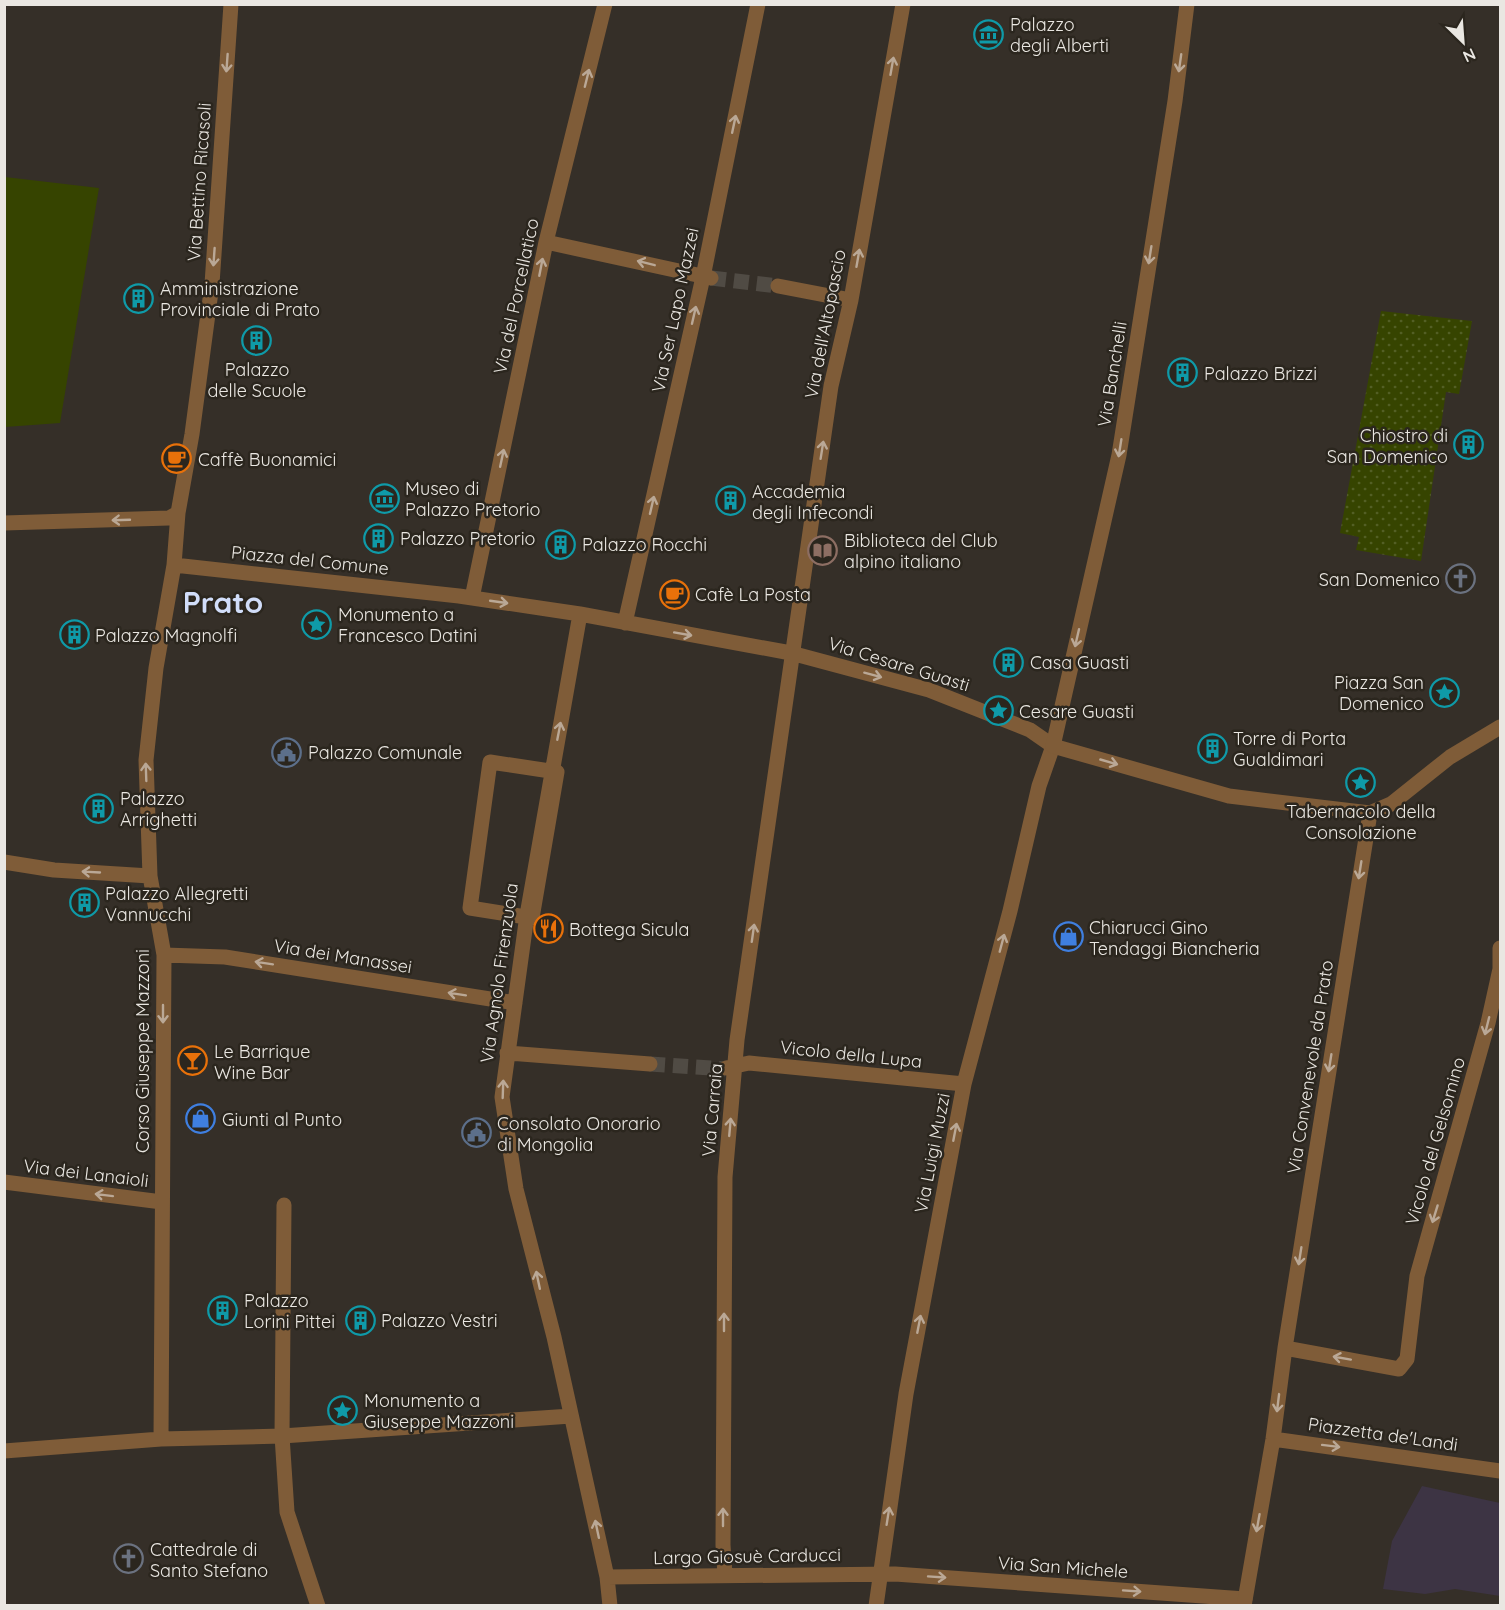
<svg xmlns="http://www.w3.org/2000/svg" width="1505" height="1610" font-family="Quicksand,sans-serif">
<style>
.education{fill:#3d3444}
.park{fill:#364400}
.garden{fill:url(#garden-dots)}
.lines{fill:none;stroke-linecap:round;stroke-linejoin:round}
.pedestrian-tunnel{stroke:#504b44;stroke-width:15;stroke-dasharray:15 8;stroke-linecap:butt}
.pedestrian{stroke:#7f5c38;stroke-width:15}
.minor{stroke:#7f5c38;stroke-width:15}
.oneway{stroke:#baa896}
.labels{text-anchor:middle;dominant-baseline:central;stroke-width:5;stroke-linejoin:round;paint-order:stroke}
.poi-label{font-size:18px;fill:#eae7e2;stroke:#2b261e;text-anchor:start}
.street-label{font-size:18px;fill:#eae7e2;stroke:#2b261e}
.town-label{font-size:30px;font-weight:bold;fill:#d1ddf9;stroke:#2b261e}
</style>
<defs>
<pattern id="garden-dots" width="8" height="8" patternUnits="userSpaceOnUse" patternTransform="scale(1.5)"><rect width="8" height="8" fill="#364400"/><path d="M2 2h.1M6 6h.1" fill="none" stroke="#535f25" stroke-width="1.8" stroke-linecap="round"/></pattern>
</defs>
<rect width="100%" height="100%" fill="#352f28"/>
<!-- education -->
<path class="education" d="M1422,1486L1500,1503V1596L1455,1589L1425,1594L1383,1589L1392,1541Z"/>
<!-- park -->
<path class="park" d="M5,177L99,188L60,423L5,427Z"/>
<!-- garden -->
<path class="garden" d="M1381,311L1472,321L1459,394L1446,392L1421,561L1356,550L1359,537L1340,533Z"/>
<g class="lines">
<!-- pedestrian-tunnel -->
<path class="pedestrian-tunnel" d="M711,278L778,286
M650,1064L725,1069"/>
<!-- pedestrian -->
<path class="pedestrian" d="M546,242L711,278
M778,286L851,300
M4,523L169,518L178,513
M174,565L459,596L580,614L791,653L929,690L1030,730L1053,746L1039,786L1010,911L964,1084L906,1394L876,1606
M472,598L546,242L605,4
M580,614L527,915L502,1097L516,1189L554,1337L607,1577L895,1574L1245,1599
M625,623L703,277L758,4
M490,762L557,772L532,918L470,908Z
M4,862L54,870L150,876
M164,955L225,957L515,1003
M507,1053L650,1064
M726,1068L749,1063L964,1084
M4,1182L162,1202
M284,1205L282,1436L287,1512L318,1606
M161,1439L164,955L150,876L146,760L156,668L174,565L178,513L192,434L212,284L231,4
M4,1451L161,1439L282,1436L571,1416
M725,1575L723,1545L725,1177L737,1040L831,386L851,300L903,4
M607,1577L610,1606"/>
<!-- minor -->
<path class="minor" d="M1187,4L1175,101L1119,455L1053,746L1229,796L1370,813L1391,804L1450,757L1500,727
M1285,1348L1399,1369L1407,1359L1417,1276L1488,1023L1500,969V948
M1273,1439L1500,1471
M1244,1606L1273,1439L1285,1348L1370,813"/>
</g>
<!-- one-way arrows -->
<defs><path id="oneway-shaft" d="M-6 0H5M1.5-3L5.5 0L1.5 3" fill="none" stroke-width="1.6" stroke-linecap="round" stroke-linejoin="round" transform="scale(1.5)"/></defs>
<g class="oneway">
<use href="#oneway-shaft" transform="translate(227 63) rotate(94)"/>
<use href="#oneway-shaft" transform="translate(1180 63) rotate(98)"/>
<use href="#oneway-shaft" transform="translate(892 66) rotate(-80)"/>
<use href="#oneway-shaft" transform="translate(587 78) rotate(-76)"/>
<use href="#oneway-shaft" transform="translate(734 124) rotate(-78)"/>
<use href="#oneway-shaft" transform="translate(1150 255) rotate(99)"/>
<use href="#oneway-shaft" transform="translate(214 257) rotate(94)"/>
<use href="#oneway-shaft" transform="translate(858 258) rotate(-80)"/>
<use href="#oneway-shaft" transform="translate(646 263) rotate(-166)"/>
<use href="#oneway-shaft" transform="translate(541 267) rotate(-79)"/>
<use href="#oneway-shaft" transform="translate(694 315) rotate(-77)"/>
<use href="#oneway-shaft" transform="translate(1120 448) rotate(99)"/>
<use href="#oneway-shaft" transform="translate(822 450) rotate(-81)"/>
<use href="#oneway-shaft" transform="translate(502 458) rotate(-78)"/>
<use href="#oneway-shaft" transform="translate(652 505) rotate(-77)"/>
<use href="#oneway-shaft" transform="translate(121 520) rotate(178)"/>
<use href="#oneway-shaft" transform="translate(499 602) rotate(8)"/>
<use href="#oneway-shaft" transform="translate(683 634) rotate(10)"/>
<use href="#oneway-shaft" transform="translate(1077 638) rotate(103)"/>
<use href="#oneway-shaft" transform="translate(873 675) rotate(15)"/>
<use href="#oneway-shaft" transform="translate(559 731) rotate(-79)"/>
<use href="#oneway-shaft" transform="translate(1109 762) rotate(16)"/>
<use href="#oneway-shaft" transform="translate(146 772) rotate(-92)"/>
<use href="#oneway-shaft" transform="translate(1360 870) rotate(99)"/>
<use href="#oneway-shaft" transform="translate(91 872) rotate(-177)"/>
<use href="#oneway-shaft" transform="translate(753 933) rotate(-82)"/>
<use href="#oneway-shaft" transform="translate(1002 943) rotate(-75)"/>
<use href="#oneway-shaft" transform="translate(264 963) rotate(-171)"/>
<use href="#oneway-shaft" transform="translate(457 994) rotate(-171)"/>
<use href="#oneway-shaft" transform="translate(163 1014) rotate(90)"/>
<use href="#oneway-shaft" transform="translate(1487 1026) rotate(104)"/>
<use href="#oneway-shaft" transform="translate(1330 1063) rotate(99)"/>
<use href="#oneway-shaft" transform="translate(503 1089) rotate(-88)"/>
<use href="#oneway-shaft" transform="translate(730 1127) rotate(-85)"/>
<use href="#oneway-shaft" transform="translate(955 1132) rotate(-79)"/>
<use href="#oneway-shaft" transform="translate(104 1195) rotate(-173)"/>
<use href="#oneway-shaft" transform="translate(1435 1214) rotate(107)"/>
<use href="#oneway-shaft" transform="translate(1300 1256) rotate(99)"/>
<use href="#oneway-shaft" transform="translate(538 1280) rotate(-102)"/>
<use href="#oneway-shaft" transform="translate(724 1322) rotate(-90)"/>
<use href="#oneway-shaft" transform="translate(919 1324) rotate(-79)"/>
<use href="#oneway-shaft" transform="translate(1342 1358) rotate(-170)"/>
<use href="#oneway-shaft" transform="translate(1278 1403) rotate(97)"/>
<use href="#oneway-shaft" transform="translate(1331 1446) rotate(7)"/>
<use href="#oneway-shaft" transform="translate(888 1516) rotate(-81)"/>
<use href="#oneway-shaft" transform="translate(723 1517) rotate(-90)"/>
<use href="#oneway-shaft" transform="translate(1258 1523) rotate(100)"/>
<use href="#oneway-shaft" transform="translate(597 1529) rotate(-102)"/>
<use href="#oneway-shaft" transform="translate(937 1577) rotate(4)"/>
<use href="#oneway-shaft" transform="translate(1132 1591) rotate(4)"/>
</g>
<!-- icons -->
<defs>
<symbol id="museum-ring" viewBox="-11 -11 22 22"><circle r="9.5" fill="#2b261e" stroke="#0f9aa8" stroke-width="1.5"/><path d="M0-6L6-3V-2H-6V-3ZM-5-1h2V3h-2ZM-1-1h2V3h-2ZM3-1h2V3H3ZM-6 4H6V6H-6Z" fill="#0f9aa8"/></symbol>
<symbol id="building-ring" viewBox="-11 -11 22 22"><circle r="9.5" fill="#2b261e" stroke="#0f9aa8" stroke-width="1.5"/><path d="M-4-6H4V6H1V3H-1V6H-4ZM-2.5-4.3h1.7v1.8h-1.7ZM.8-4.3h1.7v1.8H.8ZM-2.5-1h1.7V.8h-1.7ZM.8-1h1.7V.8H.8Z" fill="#0f9aa8"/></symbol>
<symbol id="cafe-ring" viewBox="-11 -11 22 22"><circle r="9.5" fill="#2b261e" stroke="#e8710a" stroke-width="1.5"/><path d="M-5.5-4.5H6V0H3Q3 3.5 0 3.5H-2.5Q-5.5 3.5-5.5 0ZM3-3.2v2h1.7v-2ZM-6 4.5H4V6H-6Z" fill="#e8710a"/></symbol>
<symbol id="library-ring" viewBox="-11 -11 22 22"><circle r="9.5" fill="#2b261e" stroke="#8d6e63" stroke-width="1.5"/><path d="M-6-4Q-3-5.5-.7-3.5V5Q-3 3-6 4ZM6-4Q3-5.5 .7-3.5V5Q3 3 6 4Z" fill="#8d6e63"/></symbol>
<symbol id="church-ring" viewBox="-11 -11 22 22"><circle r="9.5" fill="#2b261e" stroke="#6b7280" stroke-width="1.5"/><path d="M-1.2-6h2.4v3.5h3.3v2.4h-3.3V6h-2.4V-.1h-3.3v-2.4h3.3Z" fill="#6b7280"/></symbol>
<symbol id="sight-ring" viewBox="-11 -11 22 22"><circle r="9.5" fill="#2b261e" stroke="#0f9aa8" stroke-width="1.5"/><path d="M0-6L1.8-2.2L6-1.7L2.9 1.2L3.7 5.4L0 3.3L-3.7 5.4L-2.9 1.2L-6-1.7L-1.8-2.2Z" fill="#0f9aa8"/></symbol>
<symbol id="civic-ring" viewBox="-11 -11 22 22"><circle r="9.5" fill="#2b261e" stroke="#5c6f8a" stroke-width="1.5"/><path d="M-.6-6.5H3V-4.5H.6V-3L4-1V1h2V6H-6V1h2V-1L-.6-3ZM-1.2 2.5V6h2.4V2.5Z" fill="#5c6f8a"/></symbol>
<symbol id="restaurant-ring" viewBox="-11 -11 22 22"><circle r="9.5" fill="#2b261e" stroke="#e8710a" stroke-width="1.5"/><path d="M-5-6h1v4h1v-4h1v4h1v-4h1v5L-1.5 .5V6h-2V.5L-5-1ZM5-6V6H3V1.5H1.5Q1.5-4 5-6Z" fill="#e8710a"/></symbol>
<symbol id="shop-ring" viewBox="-11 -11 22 22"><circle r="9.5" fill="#2b261e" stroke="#3f7fe0" stroke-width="1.5"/><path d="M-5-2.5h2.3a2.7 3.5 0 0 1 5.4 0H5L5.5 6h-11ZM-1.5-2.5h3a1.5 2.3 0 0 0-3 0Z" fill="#3f7fe0"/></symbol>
<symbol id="bar-ring" viewBox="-11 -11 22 22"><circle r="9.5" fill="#2b261e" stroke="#e8710a" stroke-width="1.5"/><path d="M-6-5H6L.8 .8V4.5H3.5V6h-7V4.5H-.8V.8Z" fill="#e8710a"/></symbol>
</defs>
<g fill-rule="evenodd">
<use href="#museum-ring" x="972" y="18" width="33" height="33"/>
<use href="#building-ring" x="122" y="282" width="33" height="33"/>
<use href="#building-ring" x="240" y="324" width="33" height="33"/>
<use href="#building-ring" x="1166" y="356" width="33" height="33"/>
<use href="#building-ring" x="1452" y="428" width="33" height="33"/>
<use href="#cafe-ring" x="160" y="442" width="33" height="33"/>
<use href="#museum-ring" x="368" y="482" width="33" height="33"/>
<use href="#building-ring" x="714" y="484" width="33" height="33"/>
<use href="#building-ring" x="362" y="522" width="33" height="33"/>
<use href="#building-ring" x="544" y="528" width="33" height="33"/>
<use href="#library-ring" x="806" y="534" width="33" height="33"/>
<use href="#church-ring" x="1444" y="562" width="33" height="33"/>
<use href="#cafe-ring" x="658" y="578" width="33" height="33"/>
<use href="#sight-ring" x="300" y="608" width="33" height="33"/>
<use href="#building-ring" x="58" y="618" width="33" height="33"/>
<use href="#building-ring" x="992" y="646" width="33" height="33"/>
<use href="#sight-ring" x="1428" y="676" width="33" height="33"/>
<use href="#sight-ring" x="982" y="694" width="33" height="33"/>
<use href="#building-ring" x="1196" y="732" width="33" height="33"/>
<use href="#civic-ring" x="270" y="736" width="33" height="33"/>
<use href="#sight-ring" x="1344" y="766" width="33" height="33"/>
<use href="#building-ring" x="82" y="792" width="33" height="33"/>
<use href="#building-ring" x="68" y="886" width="33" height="33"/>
<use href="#restaurant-ring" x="532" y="912" width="33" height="33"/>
<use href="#shop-ring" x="1052" y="920" width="33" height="33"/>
<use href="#bar-ring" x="176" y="1044" width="33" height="33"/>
<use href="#shop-ring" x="184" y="1102" width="33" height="33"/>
<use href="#civic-ring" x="460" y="1116" width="33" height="33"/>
<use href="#building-ring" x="206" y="1294" width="33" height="33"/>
<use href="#building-ring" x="344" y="1304" width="33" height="33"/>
<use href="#sight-ring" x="326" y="1394" width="33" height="33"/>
<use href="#church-ring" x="112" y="1542" width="33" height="33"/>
</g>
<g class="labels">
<!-- poi labels -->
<g class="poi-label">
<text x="1010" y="24">Palazzo<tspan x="1010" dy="21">degli Alberti</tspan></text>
<text x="160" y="288">Amministrazione<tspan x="160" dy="21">Provinciale di Prato</tspan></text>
<text x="257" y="369" text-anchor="middle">Palazzo<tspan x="257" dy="21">delle Scuole</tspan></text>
<text x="1204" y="373">Palazzo Brizzi</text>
<text x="1448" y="435" text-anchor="end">Chiostro di<tspan x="1448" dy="21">San Domenico</tspan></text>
<text x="198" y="459">Caffè Buonamici</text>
<text x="405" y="488">Museo di<tspan x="405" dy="21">Palazzo Pretorio</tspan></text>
<text x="752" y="491">Accademia<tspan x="752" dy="21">degli Infecondi</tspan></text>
<text x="400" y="538">Palazzo Pretorio</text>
<text x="844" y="540">Biblioteca del Club<tspan x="844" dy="21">alpino italiano</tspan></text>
<text x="582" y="544">Palazzo Rocchi</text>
<text x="1440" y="579" text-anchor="end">San Domenico</text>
<text x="695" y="594">Cafè La Posta</text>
<text x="338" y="614">Monumento a<tspan x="338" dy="21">Francesco Datini</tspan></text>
<text x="95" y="635">Palazzo Magnolfi</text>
<text x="1030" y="662">Casa Guasti</text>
<text x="1424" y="682" text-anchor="end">Piazza San<tspan x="1424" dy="21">Domenico</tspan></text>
<text x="1019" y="711">Cesare Guasti</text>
<text x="1233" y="738">Torre di Porta<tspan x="1233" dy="21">Gualdimari</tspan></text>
<text x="308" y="752">Palazzo Comunale</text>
<text x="120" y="798">Palazzo<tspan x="120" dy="21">Arrighetti</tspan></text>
<text x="1361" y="811" text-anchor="middle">Tabernacolo della<tspan x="1361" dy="21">Consolazione</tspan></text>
<text x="105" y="893">Palazzo Allegretti<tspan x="105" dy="21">Vannucchi</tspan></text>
<text x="1089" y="927">Chiarucci Gino<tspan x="1089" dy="21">Tendaggi Biancheria</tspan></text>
<text x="569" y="929">Bottega Sicula</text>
<text x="214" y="1051">Le Barrique<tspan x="214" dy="21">Wine Bar</tspan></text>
<text x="222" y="1119">Giunti al Punto</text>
<text x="497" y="1123">Consolato Onorario<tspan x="497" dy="21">di Mongolia</tspan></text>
<text x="244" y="1300">Palazzo<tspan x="244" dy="21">Lorini Pittei</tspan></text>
<text x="381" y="1320">Palazzo Vestri</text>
<text x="364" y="1400">Monumento a<tspan x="364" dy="21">Giuseppe Mazzoni</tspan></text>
<text x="150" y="1549">Cattedrale di<tspan x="150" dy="21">Santo Stefano</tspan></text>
</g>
<!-- street labels -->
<g class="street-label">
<text transform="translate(199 182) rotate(-86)">Via Bettino Ricasoli</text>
<text transform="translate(516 296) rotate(-78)">Via del Porcellatico</text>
<text transform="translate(675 310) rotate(-78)">Via Ser Lapo Mazzei</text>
<text transform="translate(825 324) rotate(-79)">Via dell'Altopascio</text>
<text transform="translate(1112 374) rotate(-81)">Via Banchelli</text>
<text transform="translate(310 560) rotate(6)">Piazza del Comune</text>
<text transform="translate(899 664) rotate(17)">Via Cesare Guasti</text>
<text transform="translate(343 956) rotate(9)">Via dei Manassei</text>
<text transform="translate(499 973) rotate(-82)">Via Agnolo Firenzuola</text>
<text transform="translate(142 1051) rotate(-90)">Corso Giuseppe Mazzoni</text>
<text transform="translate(851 1054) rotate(6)">Vicolo della Lupa</text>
<text transform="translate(1310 1067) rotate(-81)">Via Convenevole da Prato</text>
<text transform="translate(712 1110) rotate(-85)">Via Carraia</text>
<text transform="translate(1435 1141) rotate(-74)">Vicolo del Gelsomino</text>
<text transform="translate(932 1153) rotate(-79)">Via Luigi Muzzi</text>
<text transform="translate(86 1173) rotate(7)">Via dei Lanaioli</text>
<text transform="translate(1383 1434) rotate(8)">Piazzetta de'Landi</text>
<text transform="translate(747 1556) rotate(-1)">Largo Giosuè Carducci</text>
<text transform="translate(1063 1567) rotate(4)">Via San Michele</text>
</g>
<!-- town labels -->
<g class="town-label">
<text x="223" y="602">Prato</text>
</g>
</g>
<!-- border -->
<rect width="1505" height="1610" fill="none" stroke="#eae7e2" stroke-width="12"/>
<!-- north arrow -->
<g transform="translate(1463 42) rotate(155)" stroke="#2b261e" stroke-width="4.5" paint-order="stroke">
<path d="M0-4.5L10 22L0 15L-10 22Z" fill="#eae7e2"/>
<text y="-9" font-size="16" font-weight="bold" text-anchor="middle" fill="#eae7e2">N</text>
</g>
</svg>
